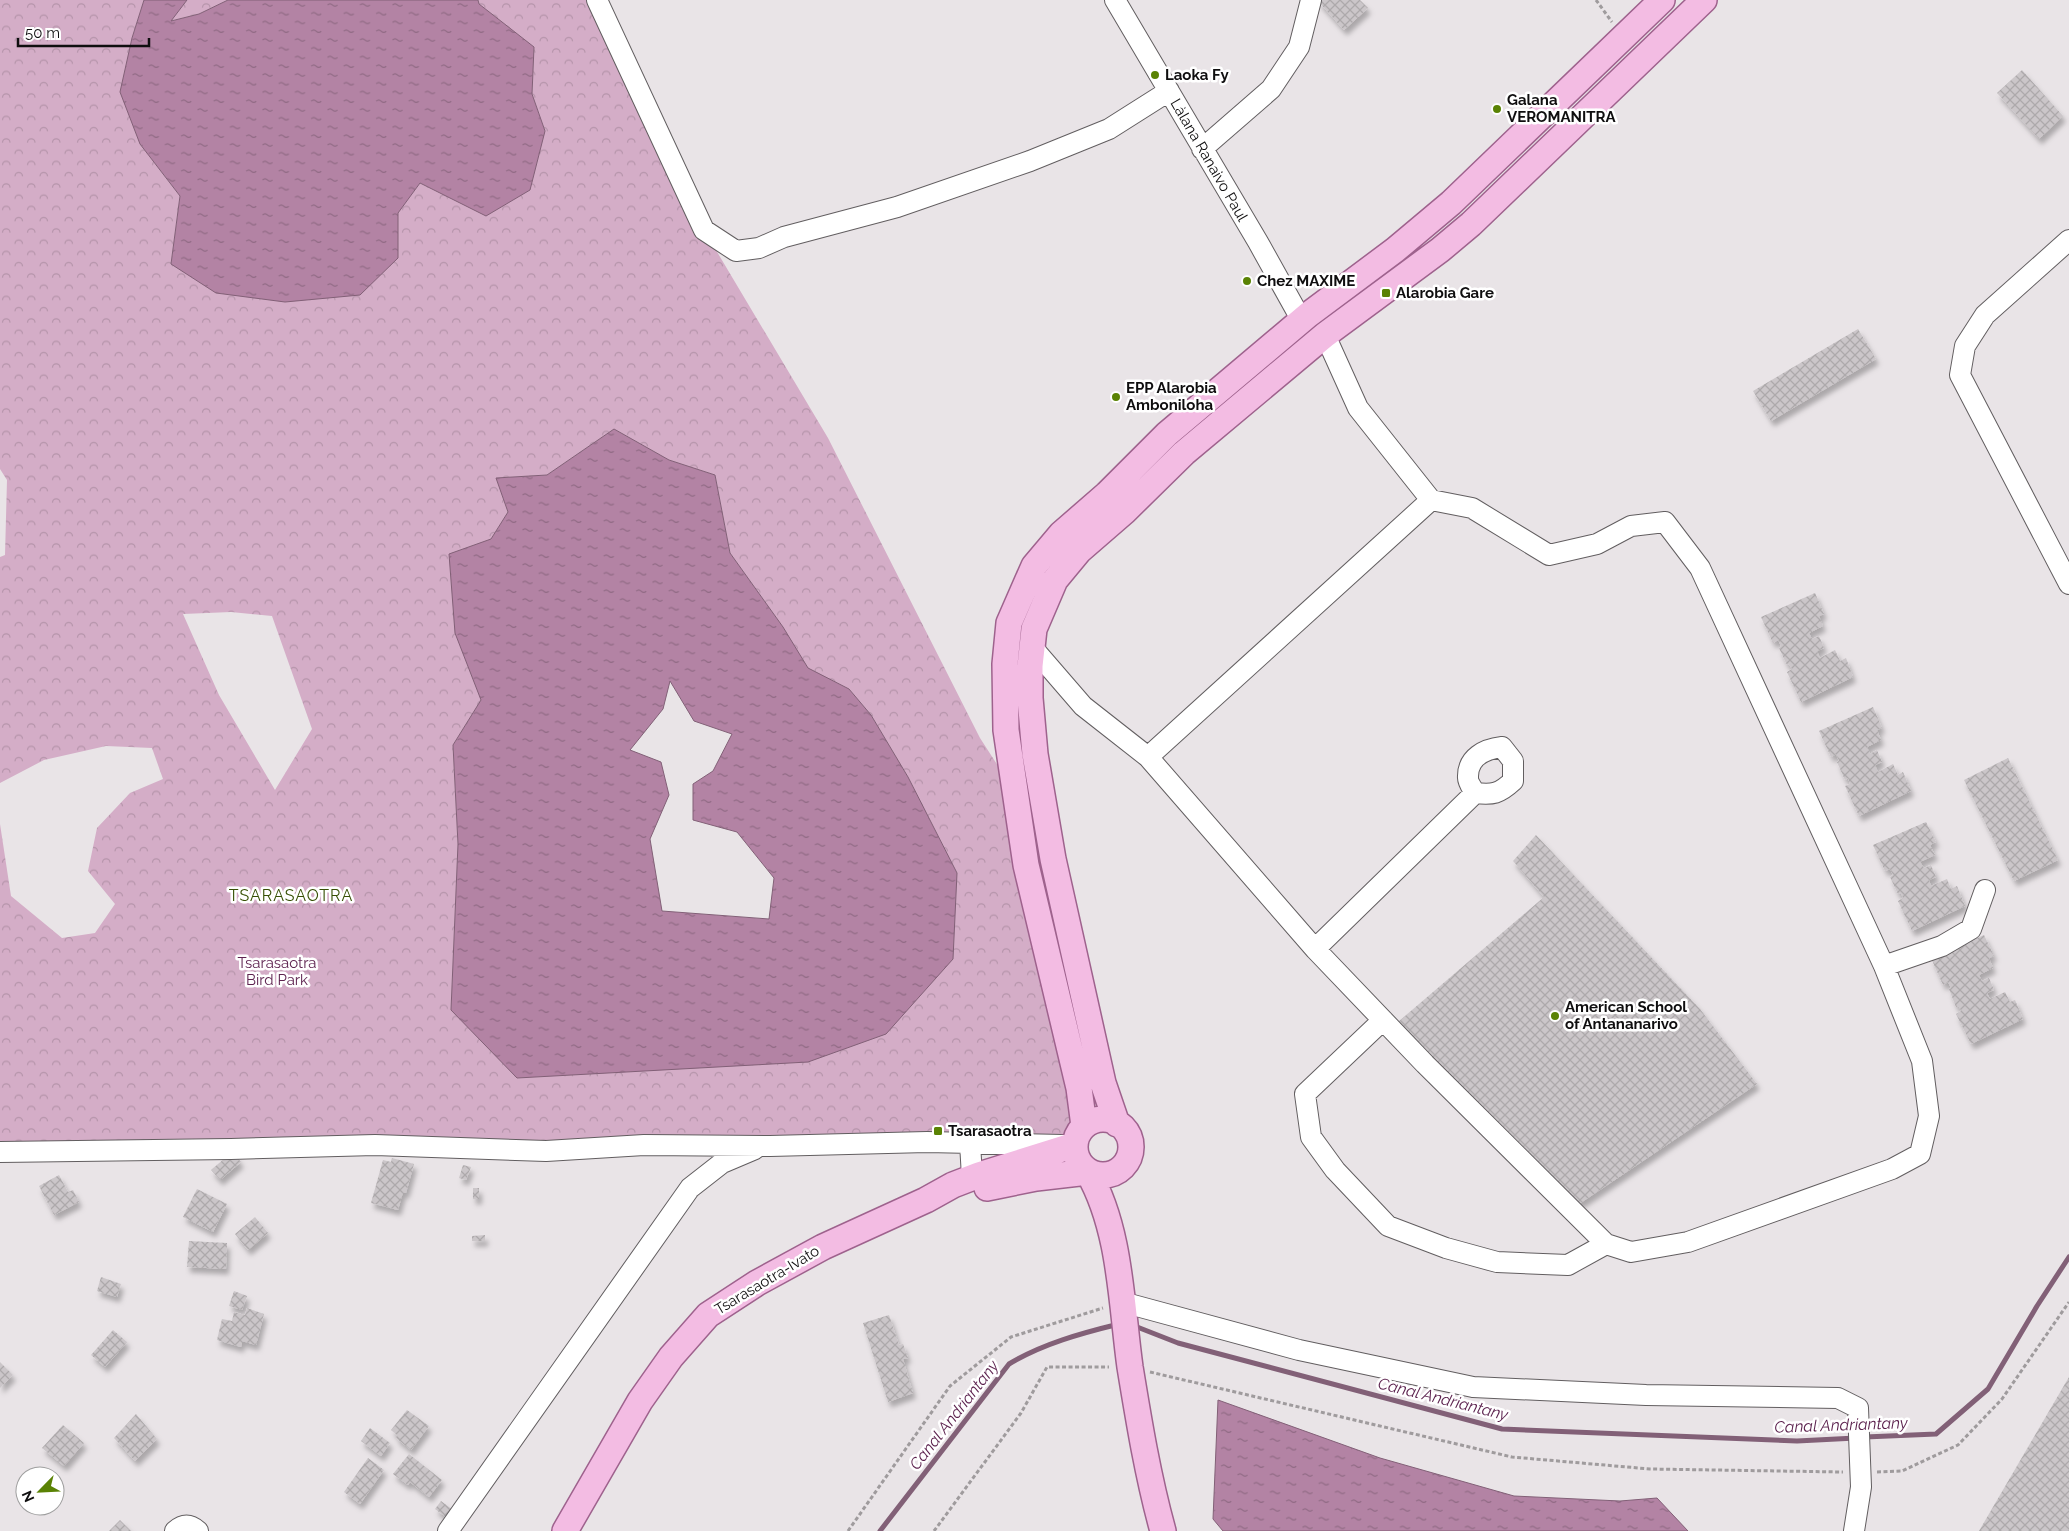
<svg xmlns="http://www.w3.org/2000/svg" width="2069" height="1531" font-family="Raleway,sans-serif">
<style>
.forest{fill:url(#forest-crowns);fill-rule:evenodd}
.water{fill:url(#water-ripples);stroke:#826077;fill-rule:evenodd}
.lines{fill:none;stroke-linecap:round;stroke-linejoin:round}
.stream{stroke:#826077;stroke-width:5}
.building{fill:url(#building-cross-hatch);filter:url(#shadow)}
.minor-casing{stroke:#625e60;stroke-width:22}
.major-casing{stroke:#9e628d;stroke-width:28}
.path{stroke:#9f9b9d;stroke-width:3;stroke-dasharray:4 2.5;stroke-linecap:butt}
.minor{stroke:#fff;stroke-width:20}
.major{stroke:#f3bce3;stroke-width:25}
.poi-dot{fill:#5a8204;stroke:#fff;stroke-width:2}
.labels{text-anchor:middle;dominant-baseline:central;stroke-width:5;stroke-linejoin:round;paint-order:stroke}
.poi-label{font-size:15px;font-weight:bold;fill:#0f0e0f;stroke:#fff;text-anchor:start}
.street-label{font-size:15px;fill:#0f0e0f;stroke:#fff}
.park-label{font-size:15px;fill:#5e2350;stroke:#fff}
.neighbourhood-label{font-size:16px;letter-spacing:1px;fill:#364f04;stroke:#fff}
.water-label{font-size:16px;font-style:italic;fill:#591e4b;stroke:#fff}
</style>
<defs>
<pattern id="forest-crowns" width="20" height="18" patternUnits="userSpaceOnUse" patternTransform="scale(1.25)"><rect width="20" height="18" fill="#d4adc7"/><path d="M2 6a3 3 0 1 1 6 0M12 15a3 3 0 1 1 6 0" fill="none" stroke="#b594aa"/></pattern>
<pattern id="water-ripples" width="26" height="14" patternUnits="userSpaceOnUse" patternTransform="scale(1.25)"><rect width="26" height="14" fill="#b383a4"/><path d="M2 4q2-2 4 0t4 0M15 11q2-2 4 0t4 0" fill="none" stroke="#906a84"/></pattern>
<pattern id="building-cross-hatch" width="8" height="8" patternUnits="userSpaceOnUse" patternTransform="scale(1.25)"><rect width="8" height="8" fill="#cbc6c9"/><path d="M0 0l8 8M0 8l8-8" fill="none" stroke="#ada9ab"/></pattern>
<filter id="shadow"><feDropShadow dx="3" dy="5.5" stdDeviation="2.5" flood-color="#0004"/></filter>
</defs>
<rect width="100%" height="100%" fill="#e9e4e7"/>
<!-- forest -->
<path class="forest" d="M0,0H144L132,38L140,144L180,196L171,264L398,258V212L420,183L486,215L545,131L532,94L534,48L479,4L478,0H596L704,230L828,438L980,738L1011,786L1069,1044L1072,1123L1068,1136L0,1149V824L11,896L62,938L95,933L115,904L88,871L97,828L130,793L163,779L152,748L106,746L44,760L0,783V557L5,555L7,480L0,469ZM614,429L669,460L715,475L730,553L783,627L808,669L849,689L871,715L908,777L957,873L451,1010L458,844L453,745L481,700L491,539L508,512L497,478L547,475ZM231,612L272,616L312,729L275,790L219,695L183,614Z
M187,0H228L199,14L170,21Z"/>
<!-- water -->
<path class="water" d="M144,0H187L171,21L199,14L228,0H478L479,4L534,47L532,94L545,131L530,190L486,216L420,183L398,213V258L360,295L285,302L216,293L171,264L180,196L140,144L120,92L132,38Z
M614,429L669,460L715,475L730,553L783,627L808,668L849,689L871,715L908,777L957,873L953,959L886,1034L808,1062L517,1078L451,1010L458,844L453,745L481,700L455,633L449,554L491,539L508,512L496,478L547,475ZM670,681L694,721L732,734L713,771L693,784V820L737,832L774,878L769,919L662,911L650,839L669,795L661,762L630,750L663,709Z
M1218,1400L1380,1458L1514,1496L1620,1501L1657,1498L1688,1531H1223L1213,1519Z"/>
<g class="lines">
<!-- stream -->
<path class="stream" d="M1132,1325L1178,1343L1502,1429L1797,1441L1856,1438
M1865,1437L1936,1434L1988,1389L2037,1306L2069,1257
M880,1531L1009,1364C1042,1344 1082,1333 1119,1324"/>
</g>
<!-- building -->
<path class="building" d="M1317,0H1360L1368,8L1344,30Z
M2022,70L2063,116L2039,139L1997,93Z
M1858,329L1876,359L1771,421L1753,391Z
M1815,593L1824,614L1819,616L1823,626L1809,633L1812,639L1819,636L1824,648L1817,651L1820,658L1835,650L1840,661L1846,658L1853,677L1801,702L1787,672L1792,669L1789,664L1787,665L1779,648L1781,646L1778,640L1773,643L1761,617Z
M1873,707L1882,728L1877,730L1881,740L1867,747L1870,754L1877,750L1882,762L1875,765L1878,772L1893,764L1898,775L1903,772L1911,791L1859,816L1845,786L1850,784L1848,778L1845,780L1837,762L1839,761L1836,754L1831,757L1819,731Z
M2008,758L2058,860L2014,881L1964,780Z
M1926,822L1936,842L1930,845L1935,855L1920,862L1924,868L1931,865L1936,877L1929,880L1931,886L1947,879L1951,889L1957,886L1965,906L1912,931L1898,901L1903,898L1901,893L1898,894L1890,877L1893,875L1890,869L1885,871L1873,845Z
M1536,835L1700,1009L1757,1084L1579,1204L1398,1022L1544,897L1513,861Z
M1984,935L1994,956L1989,958L1993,968L1979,975L1982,981L1989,978L1994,990L1987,993L1990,999L2005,992L2010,1002L2015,1000L2023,1019L1971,1044L1956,1014L1961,1011L1959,1006L1956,1007L1949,989L1951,988L1948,982L1943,985L1931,958Z
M232,1152L241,1162L220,1180L211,1170Z
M392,1158L414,1164L406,1193L403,1192L398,1210L371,1203L383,1160L391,1162Z
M463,1165L471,1167L466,1180L459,1178Z
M59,1175L68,1192L73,1190L79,1202L54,1215L39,1186Z
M473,1188H479V1199H473Z
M197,1189L227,1204L213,1232L183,1217Z
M255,1217L268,1233L248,1250L235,1234Z
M485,1235V1241H472V1236Z
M189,1241L227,1243L226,1269L187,1267Z
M101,1277L121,1284L117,1297L97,1291Z
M234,1291L247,1296L242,1310L229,1306Z
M247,1308L264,1314L256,1345L242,1341L241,1347L217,1340L222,1319L232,1321L234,1312L245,1315Z
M889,1315L899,1345L903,1344L908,1358L903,1359L913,1393L888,1402L863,1323Z
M113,1330L127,1342L105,1367L91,1355Z
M0,1362L13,1375L0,1388Z
M2069,1377V1531H1979Z
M407,1410L429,1426L411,1450L396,1438L397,1435L391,1430Z
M136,1414L157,1439L135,1461L114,1438Z
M63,1425L84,1443L64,1466L42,1448Z
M370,1428L390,1443L381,1456L361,1441Z
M409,1454L442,1480L429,1497L410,1482L408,1485L393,1474Z
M368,1458L384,1470L360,1504L344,1492Z
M441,1501L453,1510L447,1518L435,1509Z
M120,1520L131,1531H109Z"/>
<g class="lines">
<defs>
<path id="minor" d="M597,0L704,230L736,251L759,248L784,237L897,207L1030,161L1109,129L1169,91
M1115,0L1258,242L1302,321
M1202,149L1271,89L1299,47L1311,0
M2069,240L1985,315L1965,346L1960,375L2069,584
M1032,647L1083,706L1148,757L1315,949L1425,1064L1606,1244L1631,1252L1688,1242L1892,1169L1920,1154L1929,1116L1922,1061L1884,966L1700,568L1665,522L1631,526L1597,544L1549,555L1472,508L1431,500
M1502,747L1513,761V781C1499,794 1493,795 1475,793C1473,789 1468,783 1468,778C1467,757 1485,749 1502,747Z
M1148,757L1431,500L1358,408L1325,335
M1315,949L1475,793
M1884,966L1942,946L1971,929L1985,890
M1383,1020L1305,1094L1311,1137L1335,1170L1388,1226L1446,1248L1497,1262L1568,1265L1606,1244
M970,1143L972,1177
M0,1152L231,1149L375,1145L546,1151L644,1145L770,1146L927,1142L1063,1145
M1122,1302L1299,1350L1473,1387L1646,1395L1838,1398L1858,1408L1861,1487L1854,1531
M175,1531C183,1524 190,1524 198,1531
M448,1531L690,1188L722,1163L755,1149"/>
<path id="major" d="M1075 1147a28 28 0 1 1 56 0a28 28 0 1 1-56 0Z
M1117,1124L1103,1083L1053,859L1035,754L1030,698V666L1034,629L1055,580L1079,551L1124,512L1184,453L1325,335L1440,250L1471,224L1704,0
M1084,1126L1079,1088L1026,865L1006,730L1005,664L1009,623L1034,566L1061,534L1107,494L1167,434L1308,315L1395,250L1451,203L1662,0
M1088,1172C1121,1230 1121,1302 1130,1367C1139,1422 1148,1477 1163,1531
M987,1188L1036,1178L1088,1172
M565,1531L640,1401L671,1357L708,1315L757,1283L823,1247L926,1200L953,1185L979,1175L1075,1145"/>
</defs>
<!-- minor casing -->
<use href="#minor" class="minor-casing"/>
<!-- major casing -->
<use href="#major" class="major-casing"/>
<!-- path -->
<path class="path" d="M1596,0L1612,22
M1150,1372L1512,1457L1650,1469L1843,1472
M1877,1472L1902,1471L1958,1445L2002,1399L2069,1302
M848,1531L950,1386L1011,1337L1103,1308
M934,1531L1021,1413L1047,1367H1109"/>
<!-- minor -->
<use href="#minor" class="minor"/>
<!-- major -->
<use href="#major" class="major"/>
</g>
<!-- markers -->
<g class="poi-dot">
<circle cx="1155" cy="75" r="5"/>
<circle cx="1497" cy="109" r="5"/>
<circle cx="1247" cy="281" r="5"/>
<rect x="1381" y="288" width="10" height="10" rx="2.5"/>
<circle cx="1116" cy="397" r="5"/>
<circle cx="1555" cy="1016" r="5"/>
<rect x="933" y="1126" width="10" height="10" rx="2.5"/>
</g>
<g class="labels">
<!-- poi labels -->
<g class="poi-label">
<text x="1165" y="75">Laoka Fy</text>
<text x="1507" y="100">Galana<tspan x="1507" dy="17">VEROMANITRA</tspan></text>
<text x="1257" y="281">Chez MAXIME</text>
<text x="1396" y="293">Alarobia Gare</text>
<text x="1126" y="388">EPP Alarobia<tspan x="1126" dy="17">Amboniloha</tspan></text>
<text x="1565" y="1007">American School<tspan x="1565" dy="17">of Antananarivo</tspan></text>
<text x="948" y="1131">Tsarasaotra</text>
</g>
<!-- street labels -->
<g class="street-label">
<text transform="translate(1209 160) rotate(60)">Làlana Ranaivo Paul</text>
<text transform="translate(767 1280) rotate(-31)">Tsarasaotra-Ivato</text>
</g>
<!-- park labels -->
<g class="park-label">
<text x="277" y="963">Tsarasaotra<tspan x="277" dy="17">Bird Park</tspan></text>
</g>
<!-- neighbourhood labels -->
<g class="neighbourhood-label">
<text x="291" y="895">TSARASAOTRA</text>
</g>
<!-- water labels -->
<g class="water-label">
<text transform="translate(1443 1399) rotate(14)">Canal Andriantany</text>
<text transform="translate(954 1415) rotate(-52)">Canal Andriantany</text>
<text transform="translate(1841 1425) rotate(-2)">Canal Andriantany</text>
</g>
</g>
<!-- north arrow -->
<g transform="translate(40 1491) rotate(246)"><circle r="24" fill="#ffffff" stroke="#9f9f9f"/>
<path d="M0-4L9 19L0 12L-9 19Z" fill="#5a8204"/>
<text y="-8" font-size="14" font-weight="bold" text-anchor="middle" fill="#0f0e0f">N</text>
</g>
<!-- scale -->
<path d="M18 38v8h131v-8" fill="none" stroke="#0f0e0f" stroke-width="2.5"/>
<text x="25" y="38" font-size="15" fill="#0f0e0f" stroke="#ffffff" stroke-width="4" paint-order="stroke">50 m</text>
</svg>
